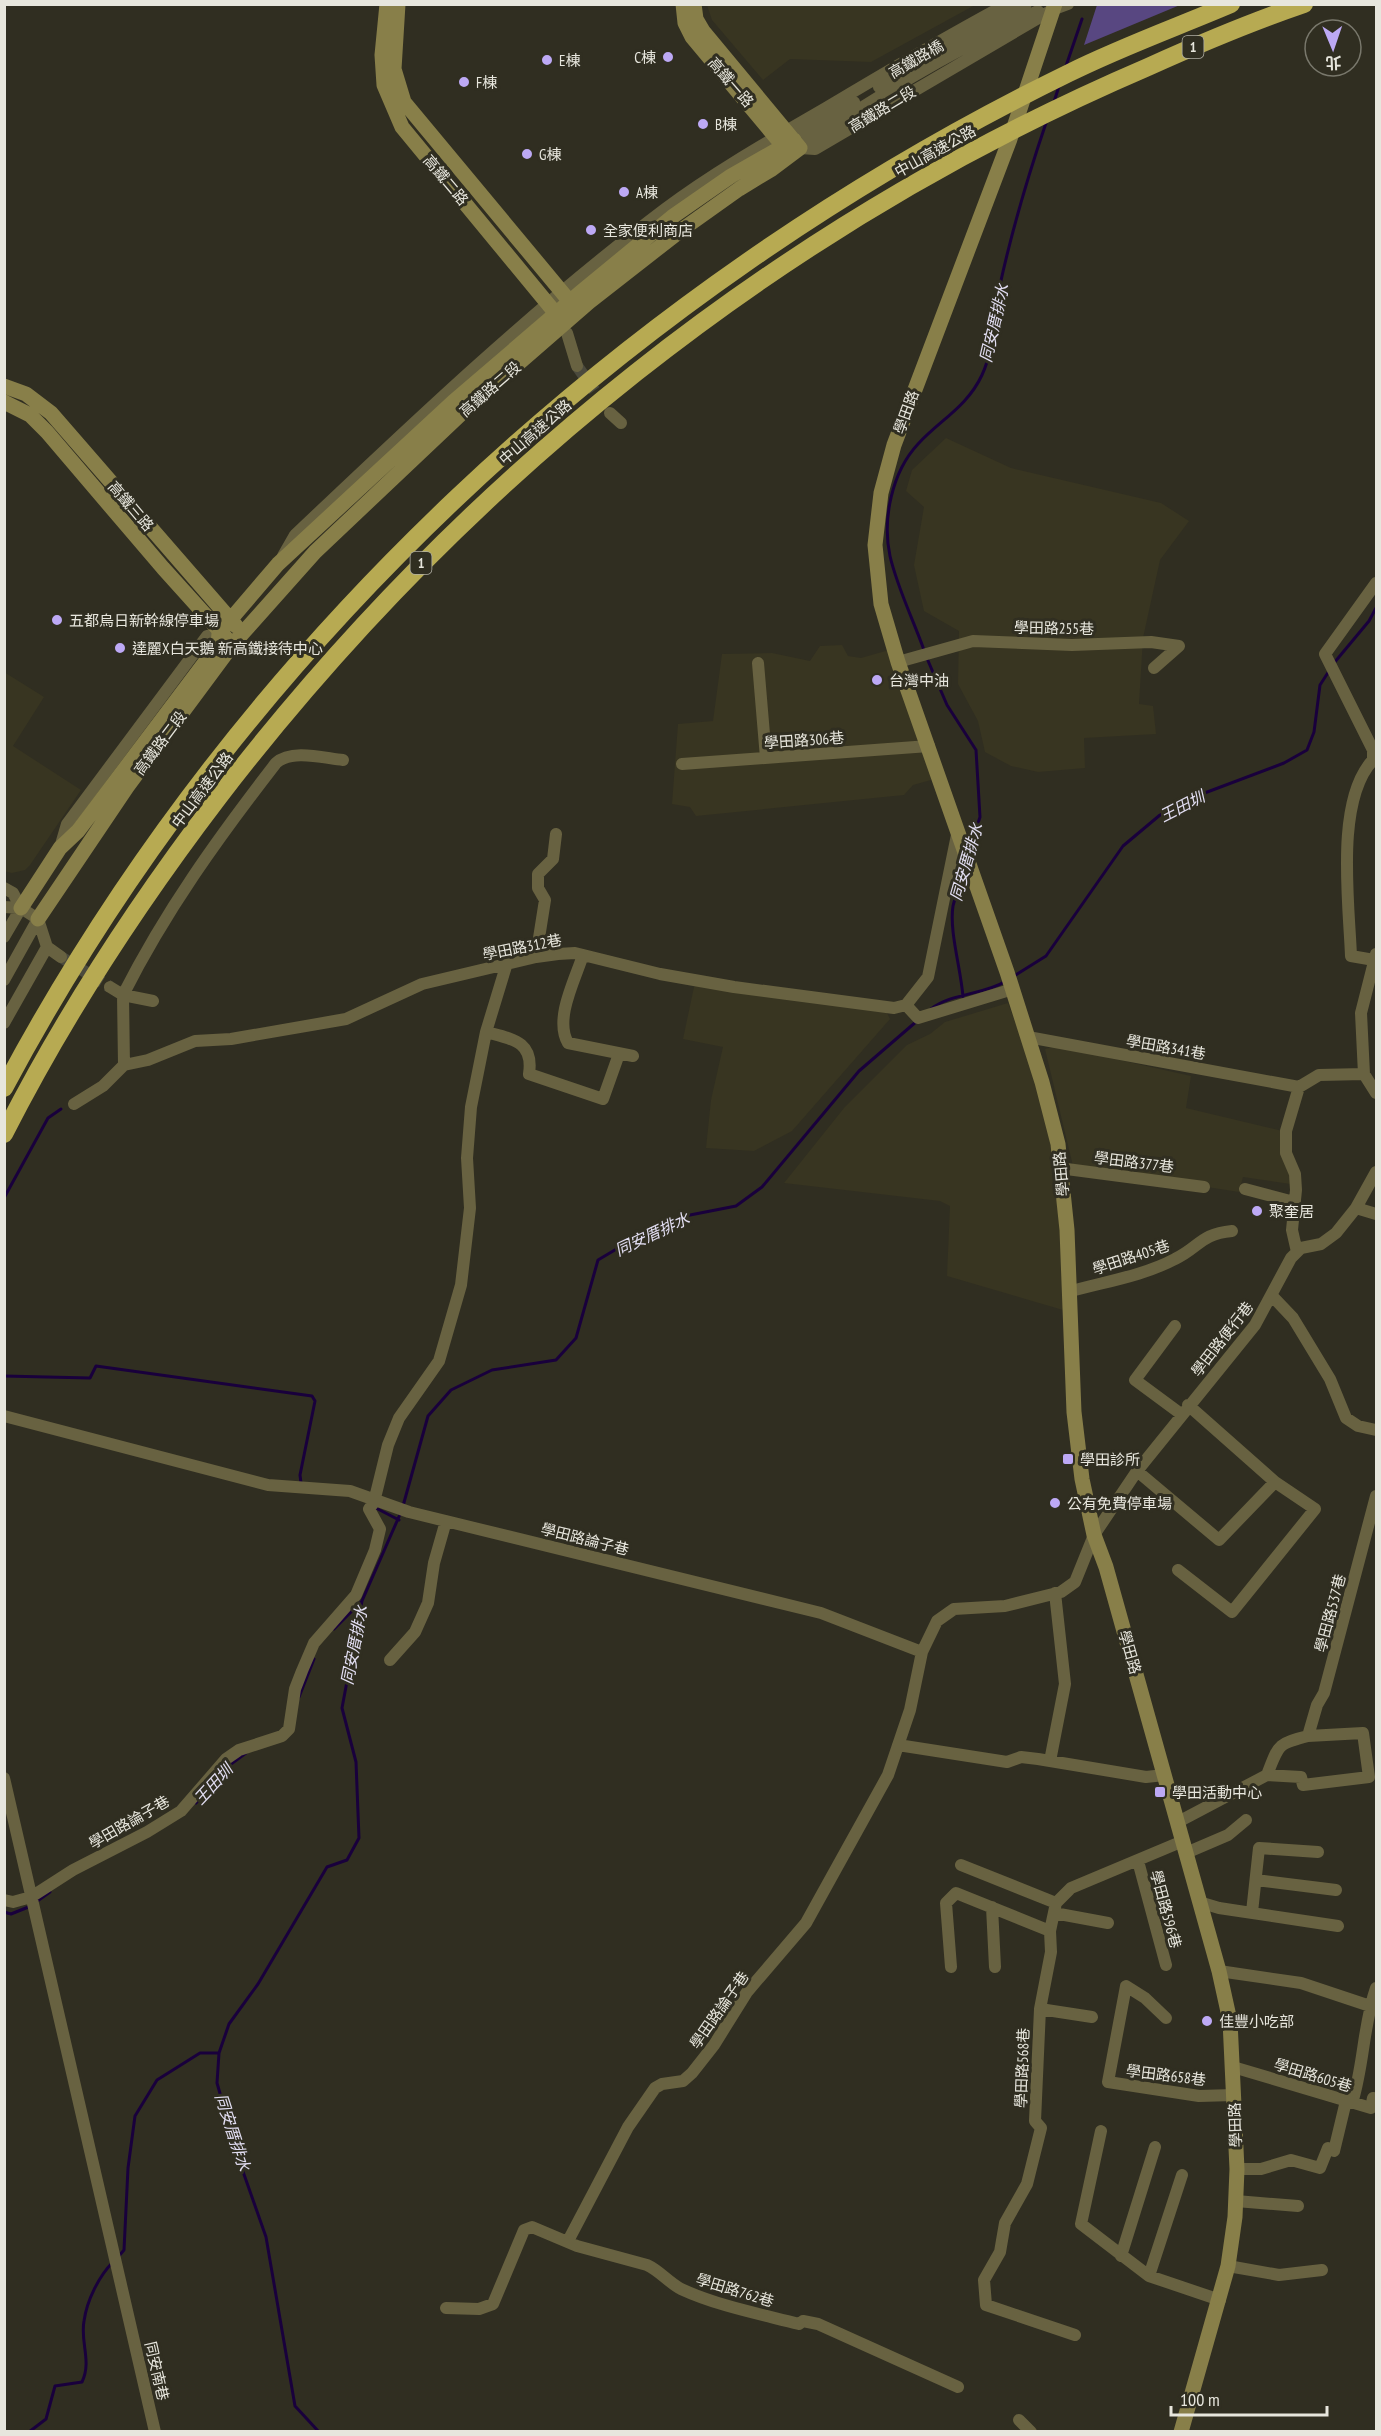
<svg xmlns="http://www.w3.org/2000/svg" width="1381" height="2436" font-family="'PT Sans Narrow','Noto Sans TC',sans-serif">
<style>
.built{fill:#383521}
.green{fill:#584781}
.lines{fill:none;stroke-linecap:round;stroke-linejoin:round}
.stream{stroke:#19003c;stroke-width:3}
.street-tunnel{stroke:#4b4a3d;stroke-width:12;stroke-dasharray:12 6;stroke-linecap:butt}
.street{stroke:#686241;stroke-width:12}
.secondary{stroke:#887f49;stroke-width:15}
.highway{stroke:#b7aa52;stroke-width:18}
.poi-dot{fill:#bda9f5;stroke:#302e21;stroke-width:2}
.labels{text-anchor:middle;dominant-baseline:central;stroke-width:6;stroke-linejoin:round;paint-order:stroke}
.shield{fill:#302e21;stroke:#b0afa5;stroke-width:1.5}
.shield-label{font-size:14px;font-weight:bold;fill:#e7e6dd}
.poi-label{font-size:15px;fill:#e7e6dd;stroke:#302e21;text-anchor:start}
.street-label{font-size:15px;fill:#e7e6dd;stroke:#302e21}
.water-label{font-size:16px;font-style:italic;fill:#e2def2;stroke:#302e21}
</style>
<rect width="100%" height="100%" fill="#302e21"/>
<!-- built -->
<path class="built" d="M707,5V4L975,5L871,62L790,59L763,80L712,20Z
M946,438L1011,468L1161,503L1189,521L1160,560L1143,638L1139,704L1153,706L1156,734L1084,738L1085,768L1038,772L1011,766L985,752L978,721L958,684L959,631L924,611L914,565L924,507L906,491L912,470Z
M842,645L848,656L861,658L889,650L932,771L931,780L913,785L904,795L696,816L690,807L672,804L678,724L713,721L722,654L772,653L810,661L820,646Z
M4,672L44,697L13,746L81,790L30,865L25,870L12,873L4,871Z
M699,983L870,1008L887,1013L890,1019L792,1131L754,1151L706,1148L711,1100L723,1047L683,1039L694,987Z
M1008,1003L1044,1098L1054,1167L1065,1288L1063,1310L947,1276L950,1206L940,1201L784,1183L844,1108L907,1045L930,1034L945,1022Z
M1057,1046L1191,1076L1186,1108L1287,1132L1297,1185L1243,1177L1239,1192L1073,1166L1045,1049Z"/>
<!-- green -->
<path class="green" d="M1097,5V4L1180,5L1084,45Z"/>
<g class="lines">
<!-- stream -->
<path class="stream" d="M1066,66L1082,19
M1054,102L1059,86
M924,650C913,619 897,587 890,556C882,519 892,472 918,444C940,420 967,407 982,375C995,347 994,314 1000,285C1012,230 1028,176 1046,123
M926,656L947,705L976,750L980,817L970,848
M1334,663L1369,621L1376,608
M1014,976L1046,956L1123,846L1160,815L1194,797L1284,763L1307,750L1314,732L1320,685L1329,671
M963,997C961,969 949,931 953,906C956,894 961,881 964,869
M931,1009C951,993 984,995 1006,981
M4,1198L48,1118L61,1109
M4,1376L90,1378L96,1366L312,1396L315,1401L300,1475L301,1483
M403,1506L428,1416L451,1390L492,1370L556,1360L576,1338L598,1260L635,1238L685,1216L736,1206L762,1187L859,1071L917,1021
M374,1507L399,1520
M334,1629L361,1602
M299,1697L314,1659
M227,1767L246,1753
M196,1803L221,1774
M36,1902L50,1892
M4,1912L11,1914L31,1906
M118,2257L124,2250L128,2168L135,2116L157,2080L200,2053H219
M29,2432L46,2419L55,2386L82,2382C92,2361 80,2342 84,2321C87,2300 99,2276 113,2262
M319,2432L295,2406L266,2237L240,2163L217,2083L219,2053L229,2024L258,1984L327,1867L347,1860L359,1838L356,1762L342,1708L362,1601L401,1512"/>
<!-- street-tunnel -->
<path class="street-tunnel" d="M577,366L606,407
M61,957L110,987"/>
<!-- street -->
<path class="street" d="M879,87L1026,4
M794,140L854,102
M800,148L815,149L1052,10L1068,4
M800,148C875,97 955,49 1038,11
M567,333L577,366
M610,413L621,423
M283,556L295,535C414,422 534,308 665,209C716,171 771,140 826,108C886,72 946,37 1007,4
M898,662L973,641L1072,645L1151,642L1179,646L1154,668
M758,663L766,758
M682,764L929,746
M60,848L67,824L207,636L219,633
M4,888L13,893L21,908L38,919
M4,907L21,908
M38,919L47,947L61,957
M4,937L21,908
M1376,954L1361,1013L1364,1074L1376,1093
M583,955C575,980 554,1019 568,1043L633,1056
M536,957L545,900L538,888V874L553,859L556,834
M1374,960L1351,956C1349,903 1335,800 1373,760V750L1325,654L1376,583
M507,963L486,1032C512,1039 534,1041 529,1074L603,1099L619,1054
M4,980L38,919
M110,987L123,995L124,1065L148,1060L195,1041L231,1039L346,1019L422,984L536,957L558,954L575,953L660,974L734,987L894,1008L906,1005L928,977L958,830
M153,1001L123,995C166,910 218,838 276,763C292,749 323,758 343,760
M906,1005L918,1018L1013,989
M4,1023L47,947
M1028,1037L1299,1087L1319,1075L1364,1074
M74,1104L103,1086L124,1065
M1059,1168L1204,1187
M1245,1189L1294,1202
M1356,1208L1376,1214
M1297,1252L1292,1230L1296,1190L1295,1174L1286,1153V1131L1299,1087
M1068,1292C1103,1282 1143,1276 1175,1259C1200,1247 1200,1234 1232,1231
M1272,1296L1293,1318L1330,1379L1346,1418L1358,1426L1376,1430
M1175,1326L1135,1380L1181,1414
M4,1416L268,1485L350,1491L409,1512L821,1613L922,1652
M1137,1471L1219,1540L1275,1482
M1178,1570L1232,1612L1315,1509L1275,1482L1188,1405
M390,1660L415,1632L428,1603L434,1563L446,1521
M898,1745L1007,1762L1021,1757L1038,1759L1146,1777L1164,1775
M1050,1761L1065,1684L1055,1593
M1267,1775C1279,1744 1277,1744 1308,1736L1317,1705L1324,1693L1376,1496
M4,1778L155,2432
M1178,1822L1267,1775L1301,1777L1303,1785L1369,1777L1363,1733L1308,1736
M1186,1853L1228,1835L1246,1820
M1138,1861L1166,1965
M961,1865L1056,1903
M1256,1880L1336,1890
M4,1900L13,1902L31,1897L73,1870L147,1832L181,1811L226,1759L239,1750L282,1736L289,1729L295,1689L302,1671L314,1643L356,1595L375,1550L380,1529L369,1509L374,1502L388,1445L399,1418L439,1361L461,1285L470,1208L467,1158L471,1107L486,1032
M1199,1902L1219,1908L1338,1926
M992,1907L995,1967
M1252,1912L1259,1848L1318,1852
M1054,1913L1108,1923
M951,1967L946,1903L956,1893L1050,1931
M1219,1971L1301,1983L1370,2006
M1040,2009L1092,2017
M1166,2018L1145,1998L1126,1986L1108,2082L1199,2096L1234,2095
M1233,2067L1371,2108L1373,2098L1376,2099
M1352,2103C1364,2065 1363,2025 1376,1988
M1101,2131L1081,2224L1149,2276L1220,2300
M1237,2169H1261L1291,2160L1320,2168L1328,2148L1334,2151L1346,2101
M1236,2201L1298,2206
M568,2241L628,2127L655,2088L662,2084L683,2081L692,2073L714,2045L747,1992L806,1923L888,1775L910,1710L922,1652L937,1621L954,1609L1005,1606L1061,1592L1075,1582L1094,1535L1137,1471L1255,1325L1291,1258L1301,1248L1321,1244L1336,1233L1356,1208L1376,1172
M1121,2256L1155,2147
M1228,2266L1279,2275L1322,2270
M1149,2276L1182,2175
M446,2308L479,2309L493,2304L524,2230L532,2227L577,2246L647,2265C660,2271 668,2282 681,2289C718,2306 760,2314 799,2324L803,2321L818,2324L958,2387
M1075,2335L986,2305L984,2280L1000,2252L1005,2223L1027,2184L1041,2128L1035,2121L1040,2009L1051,1952L1050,1931L1056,1903L1071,1888L1183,1841
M1019,2420L1031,2432"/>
<!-- secondary -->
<path class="secondary" d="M387,4L382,55L384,85L402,127L562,321
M398,4L394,69L404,102L576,309
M683,4L685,23L692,37L789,153
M1055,4L1010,139L894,445L881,493L875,545L881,604L898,662L1007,972L1042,1082L1058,1144L1067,1230L1074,1412L1082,1479L1094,1535L1106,1567L1219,1971L1230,2021L1237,2169L1235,2217L1228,2266L1181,2432
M4,386L26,394L51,413L236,626
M4,402L30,415L47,432L163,568L227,639
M21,908L60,848L78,831L218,645L219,633L278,564L453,402L581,292L672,217L731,176L794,140
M38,919L127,787L233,644L315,552L464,411L589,302L680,231L739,189L772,169L800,148L703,31L696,19L694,4"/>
<!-- highway -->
<path class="highway" d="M4,1088C238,649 623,291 1069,73C1121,47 1177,27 1231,4
M4,1134C64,1016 138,903 218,798C462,480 779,225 1148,67C1199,44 1251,22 1304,4"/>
</g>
<!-- markers -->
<g class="poi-dot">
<circle cx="668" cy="57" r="6"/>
<circle cx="547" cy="60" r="6"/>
<circle cx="464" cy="82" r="6"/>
<circle cx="703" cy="124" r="6"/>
<circle cx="527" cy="154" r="6"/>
<circle cx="624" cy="192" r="6"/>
<circle cx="591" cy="230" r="6"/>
<circle cx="57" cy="620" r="6"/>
<circle cx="120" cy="648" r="6"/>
<circle cx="877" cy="680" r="6"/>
<circle cx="1257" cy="1211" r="6"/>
<rect x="1062" y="1453" width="12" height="12" rx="3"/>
<circle cx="1055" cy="1503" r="6"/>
<rect x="1154" y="1786" width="12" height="12" rx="3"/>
<circle cx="1207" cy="2021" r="6"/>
</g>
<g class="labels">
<!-- shield labels -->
<g class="shield">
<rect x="1182.5" y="36" width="21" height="22" rx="4.5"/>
<rect x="410.5" y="552" width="21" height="22" rx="4.5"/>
</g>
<g class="shield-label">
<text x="1193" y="47">1</text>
<text x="421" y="563">1</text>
</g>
<!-- poi labels -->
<g class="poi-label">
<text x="656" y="57" text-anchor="end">C棟</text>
<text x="559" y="60">E棟</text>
<text x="476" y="82">F棟</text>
<text x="715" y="124">B棟</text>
<text x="539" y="154">G棟</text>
<text x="636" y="192">A棟</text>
<text x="603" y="230">全家便利商店</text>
<text x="69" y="620">五都烏日新幹線停車場</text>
<text x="132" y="648">達麗X白天鵝 新高鐵接待中心</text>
<text x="889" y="680">台灣中油</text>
<text x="1269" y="1211">聚奎居</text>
<text x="1080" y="1459">學田診所</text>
<text x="1067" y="1503">公有免費停車場</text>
<text x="1172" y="1792">學田活動中心</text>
<text x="1219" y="2021">佳豐小吃部</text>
</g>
<!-- street labels -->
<g class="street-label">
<text transform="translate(916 59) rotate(-30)">高鐵路橋</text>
<text transform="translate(731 82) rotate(49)">高鐵一路</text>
<text transform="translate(882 109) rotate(-31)">高鐵路二段</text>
<text transform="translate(935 151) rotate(-29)">中山高速公路</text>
<text transform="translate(446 180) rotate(50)">高鐵二路</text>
<text transform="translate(490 389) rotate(-41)">高鐵路二段</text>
<text transform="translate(906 412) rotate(-70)">學田路</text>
<text transform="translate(535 432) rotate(-41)">中山高速公路</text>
<text transform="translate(131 506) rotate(49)">高鐵三路</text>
<text transform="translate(1054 628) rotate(1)">學田路255巷</text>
<text transform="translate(804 740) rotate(-4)">學田路306巷</text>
<text transform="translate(160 743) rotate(-53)">高鐵路二段</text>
<text transform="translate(202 790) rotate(-53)">中山高速公路</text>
<text transform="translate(522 947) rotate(-11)">學田路312巷</text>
<text transform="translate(1166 1047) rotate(10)">學田路341巷</text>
<text transform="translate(1134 1162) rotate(7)">學田路377巷</text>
<text transform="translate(1061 1174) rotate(-95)">學田路</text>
<text transform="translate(1131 1257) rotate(-18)">學田路405巷</text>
<text transform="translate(1222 1339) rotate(-52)">學田路便行巷</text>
<text transform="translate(585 1539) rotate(14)">學田路論子巷</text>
<text transform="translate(1330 1613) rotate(-75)">學田路537巷</text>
<text transform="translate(1130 1652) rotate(74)">學田路</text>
<text transform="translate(129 1822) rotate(-30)">學田路論子巷</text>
<text transform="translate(1166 1909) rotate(75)">學田路596巷</text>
<text transform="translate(719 2010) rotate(-55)">學田路論子巷</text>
<text transform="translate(1022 2068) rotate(-88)">學田路568巷</text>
<text transform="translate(1166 2075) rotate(7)">學田路658巷</text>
<text transform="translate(1313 2075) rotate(17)">學田路605巷</text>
<text transform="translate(1235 2125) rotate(-92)">學田路</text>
<text transform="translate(735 2290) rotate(17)">學田路762巷</text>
<text transform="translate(157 2371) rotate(77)">同安南巷</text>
</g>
<!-- water labels -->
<g class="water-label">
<text transform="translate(994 323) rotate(-77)">同安厝排水</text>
<text transform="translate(1182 806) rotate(-27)">王田圳</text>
<text transform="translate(966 862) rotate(-74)">同安厝排水</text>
<text transform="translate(652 1234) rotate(-25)">同安厝排水</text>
<text transform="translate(354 1645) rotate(-79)">同安厝排水</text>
<text transform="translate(213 1784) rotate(-47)">王田圳</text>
<text transform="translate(233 2132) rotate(72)">同安厝排水</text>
</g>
</g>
<!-- border -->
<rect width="1381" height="2436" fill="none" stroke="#e7e6dd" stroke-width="12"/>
<!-- north arrow -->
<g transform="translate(1333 48) rotate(178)"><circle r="28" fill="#302e21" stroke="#79786c" stroke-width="1.5"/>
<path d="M0-4.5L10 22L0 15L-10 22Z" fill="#bda9f5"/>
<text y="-9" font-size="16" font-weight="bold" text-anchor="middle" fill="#e7e6dd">北</text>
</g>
<!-- scale -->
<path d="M1171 2406v9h156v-9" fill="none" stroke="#e7e6dd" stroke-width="3"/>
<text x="1180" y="2406" font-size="18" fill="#e7e6dd" stroke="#302e21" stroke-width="4.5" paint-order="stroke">100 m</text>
</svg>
